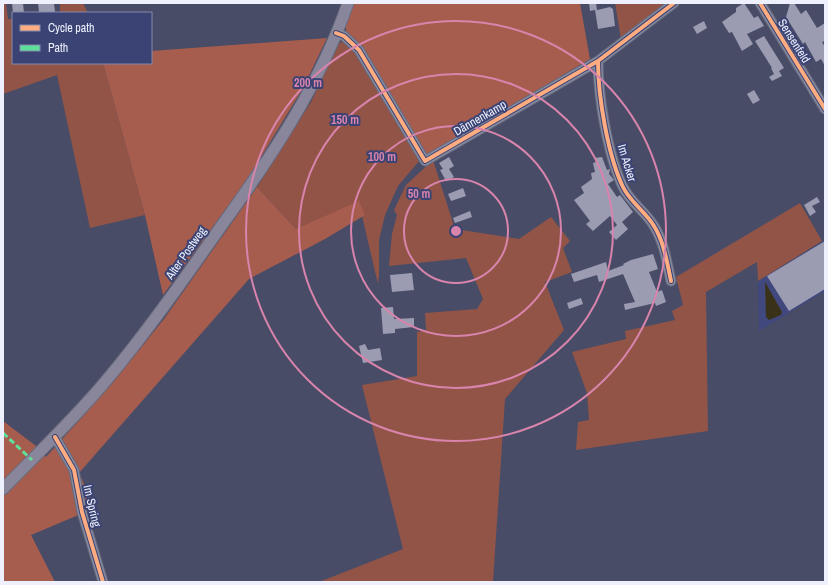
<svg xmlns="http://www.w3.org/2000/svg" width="828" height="585" font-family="'Archivo Narrow',sans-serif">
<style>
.built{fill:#40487d}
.green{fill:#925447}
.forest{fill:#a75d4e}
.water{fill:#393219}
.building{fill:#9b9bb1}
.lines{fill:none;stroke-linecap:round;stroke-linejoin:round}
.minor-casing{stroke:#676a7d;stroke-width:11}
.major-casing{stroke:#676a7d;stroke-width:13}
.minor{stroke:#868a9e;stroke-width:9}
.major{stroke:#89869c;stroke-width:11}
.quiet{stroke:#60e19b;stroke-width:3;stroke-dasharray:6 3;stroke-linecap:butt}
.cycleway-casing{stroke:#3b4374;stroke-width:6}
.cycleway{stroke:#ffac80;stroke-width:4}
.ring{fill:none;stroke:#d884ac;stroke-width:2}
.labels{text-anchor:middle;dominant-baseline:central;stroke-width:4;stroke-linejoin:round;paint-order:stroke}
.street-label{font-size:12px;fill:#eef1fd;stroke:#3b4374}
.centre{fill:#d884ac;stroke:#3b4374;stroke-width:2}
.ring-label{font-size:12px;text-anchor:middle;font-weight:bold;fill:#d884ac;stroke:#3b4374;stroke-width:4;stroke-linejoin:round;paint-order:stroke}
</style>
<rect width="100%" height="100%" fill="#484c67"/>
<!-- built -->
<path class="built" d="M825,240V291L759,331L758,281Z"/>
<!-- green -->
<path class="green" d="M3,3H6L8,19H13V63H103L145,215L90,228L57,75L3,94Z
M60,3H83L88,13H60Z
M615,3H666L621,39Z
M340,42L351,44L420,160L398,186L385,215L379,240V274L378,284L362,216L365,215L296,229L257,187L311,102Z
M433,160L455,229L519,239L551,217L570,241L563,248L572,272L545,282L564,330L505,399L493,582H319L403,549L362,385L417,376V332L426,330L425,313L477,309L483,299L466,258L389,266L392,234L397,215L394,210L406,185Z
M800,203L822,241L758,281L757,262L706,292L708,431L576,450L578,422L589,420L587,393L572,352L626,339L625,331L675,320L672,311L683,305L676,277Z"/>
<!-- forest -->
<path class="forest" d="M354,3H580L590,59L426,156L361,48L346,31V25Z
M327,38L303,88L247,180L163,295L145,215L103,63H151V51Z
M257,187L296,229L359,201L365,215L325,239L249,279L79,473L95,508L31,535L55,582H3V421L36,446L46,457L110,386L164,319Z"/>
<!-- water -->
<path class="water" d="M765,282L782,312L781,315L769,320L766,317Z"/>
<!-- building -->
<path class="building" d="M12,3H23L24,13H13Z
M38,3H54L55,12L39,13Z
M589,3H596L597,10L610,7L613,9L615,26L598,29L595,10L590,11Z
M744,3L754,18L758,16L764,26L747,34L753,44L742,51L732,32L729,33L722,22L736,12V8Z
M790,3H794L801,14L806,10L817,28L825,23V41L822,42L825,47V66L821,59L816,62L805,42L803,44L786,17Z
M704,21L707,28L697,34L693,27Z
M764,36L784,68L779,71L782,76L772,81L769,77L774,74L771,68H772L755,41Z
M754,90L760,100L753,104L747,94Z
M449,157L454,166L449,169L454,177L446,181L440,170L443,169L439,163Z
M602,157L607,170L610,169L609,174L614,180L608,184L617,197L620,195L633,212L622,222L628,229L616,240L609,232L617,225L610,216L593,231L586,224L590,221L574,200L584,193L581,187L592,179L591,173L595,172L593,163L596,162L595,158Z
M463,188L466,196L451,201L448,194Z
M817,197L820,202L812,206L816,212L810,216L804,205Z
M470,211L472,217L455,223L453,218Z
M825,241V289L789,311L767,276Z
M653,254L658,269L649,272L657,292L662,290L666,302L656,306L655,303L625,310L624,304L635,302L623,274L599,282L597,275L574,282L571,274L606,262L608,271L624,265L623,264L631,260Z
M412,273L414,290L392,292L390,275Z
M581,298L583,304L569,309L567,303Z
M393,307L394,319L414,318V327L395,329V333L383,334L381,308Z
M365,344L368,350L380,348L382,360L363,363L359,346Z"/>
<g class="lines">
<defs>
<path id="minor" d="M760,3L825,109
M336,33L344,36L359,50L425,161L598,61L674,3
M598,61C598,97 608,156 623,187C630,202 646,212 654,226C664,242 667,262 671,281
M55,437L74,470L82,512L103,582"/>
<path id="major" d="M3,489C37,454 73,420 105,382C147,332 184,279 222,225C272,156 320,84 348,3"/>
</defs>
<!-- minor casing -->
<use href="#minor" class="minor-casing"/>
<!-- major casing -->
<use href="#major" class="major-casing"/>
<!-- minor -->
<use href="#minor" class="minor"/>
<!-- major -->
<use href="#major" class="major"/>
<!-- quiet -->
<path class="quiet" d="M3,433L32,460"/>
<defs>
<path id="cycleway" d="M760,3L825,109
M336,33L344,36L359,50L425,161L598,61L674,3
M598,61C598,97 608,156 623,187C630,202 646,212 654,226C664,242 667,262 671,281
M55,437L74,470L82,512L103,582"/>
</defs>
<!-- cycleway casing -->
<use href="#cycleway" class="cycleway-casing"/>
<!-- cycleway -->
<use href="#cycleway" class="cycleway"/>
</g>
<!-- distance rings -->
<g class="ring">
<circle cx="456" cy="231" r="52"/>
<circle cx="456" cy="231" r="105"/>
<circle cx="456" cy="231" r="157"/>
<circle cx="456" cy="231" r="210"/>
</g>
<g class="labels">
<!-- street labels -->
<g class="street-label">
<text transform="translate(794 41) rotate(58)">Sensenfeld</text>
<text transform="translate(480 118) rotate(-30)">Dännenkamp</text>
<text transform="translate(627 163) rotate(73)">Im Acker</text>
<text transform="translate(186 253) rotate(-55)">Alter Postweg</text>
<text transform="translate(92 506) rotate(77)">Im Spring</text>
</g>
</g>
<circle cx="456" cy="231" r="6" class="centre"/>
<g class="ring-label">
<text x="308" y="87">200 m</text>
<text x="345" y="124">150 m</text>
<text x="382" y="161">100 m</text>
<text x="419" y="198">50 m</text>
</g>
<!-- border -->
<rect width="828" height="585" fill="none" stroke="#eef1fd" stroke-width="8"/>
<!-- legend -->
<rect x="12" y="12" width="140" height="52" fill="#3b4374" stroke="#8389ab"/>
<rect x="20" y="25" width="20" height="6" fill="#ffac80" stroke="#8389ab"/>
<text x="48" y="32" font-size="12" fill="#eef1fd">Cycle path</text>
<rect x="20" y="45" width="20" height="6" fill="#60e19b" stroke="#8389ab"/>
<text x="48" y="52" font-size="12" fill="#eef1fd">Path</text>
</svg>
